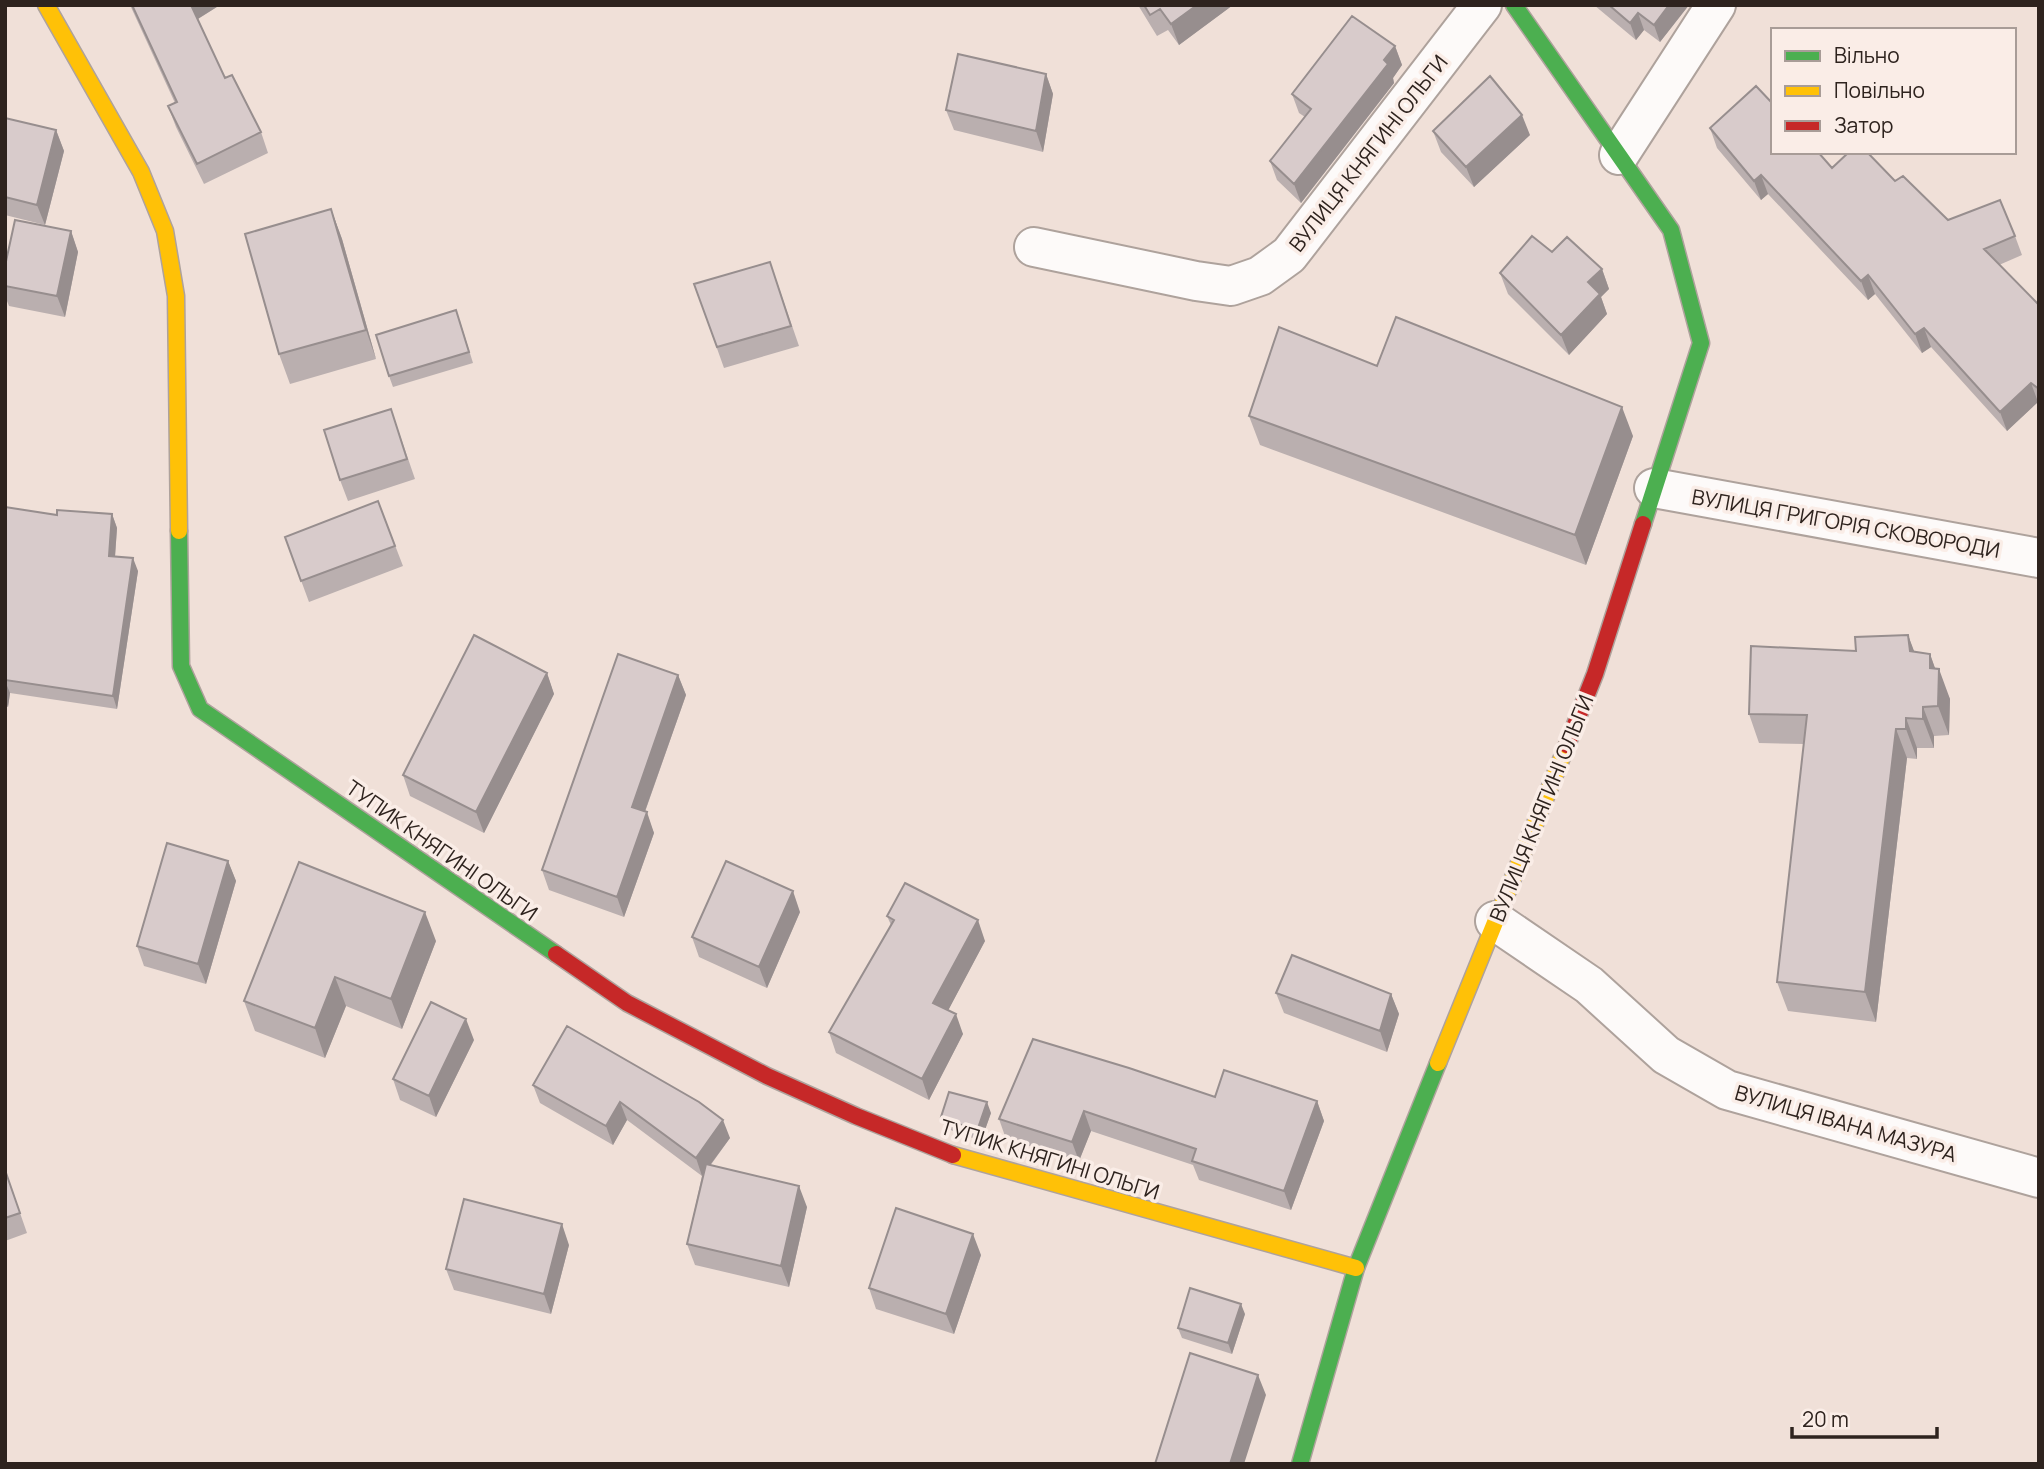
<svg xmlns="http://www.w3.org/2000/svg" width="2044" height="1469" font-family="Manrope,sans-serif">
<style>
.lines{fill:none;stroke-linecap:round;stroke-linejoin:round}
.street-casing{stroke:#aea29c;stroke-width:42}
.fast-casing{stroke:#aea29c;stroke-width:19}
.slow-casing{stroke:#aea29c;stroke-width:19}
.jam-casing{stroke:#aea29c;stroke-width:19}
.street{stroke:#fdfaf9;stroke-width:38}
.fast{stroke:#4caf50;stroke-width:16}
.slow{stroke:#ffc107;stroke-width:16}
.jam{stroke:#c62828;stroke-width:16}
.wall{fill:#baafaf}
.shaded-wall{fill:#978e8e}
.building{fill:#d8cbcb;stroke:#978e8e;stroke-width:2}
.labels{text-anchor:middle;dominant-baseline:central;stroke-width:7;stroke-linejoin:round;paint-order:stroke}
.street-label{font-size:21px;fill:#2e231e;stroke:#faede7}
</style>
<rect width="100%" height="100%" fill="#f0e0d8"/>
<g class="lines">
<defs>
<path id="street" d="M1619,155L1716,5
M1034,247L1196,281L1231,286L1260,276L1289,255L1482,5
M1654,488L2039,558
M1495,921L1589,985L1666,1055L1727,1090L2039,1178"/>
<path id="fast" d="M1514,5L1671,230L1701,343L1643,524
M179,531L181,666L200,709L556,954
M1300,1464L1356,1268L1438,1063"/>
<path id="slow" d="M46,5L141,172L165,231L176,296L179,531
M1438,1063L1567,745
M953,1155L1356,1268"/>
<path id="jam" d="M1567,745L1595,674L1643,524
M556,954L627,1003L767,1076L856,1116L953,1155"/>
</defs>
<!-- street casing -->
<use href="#street" class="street-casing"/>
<!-- fast casing -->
<use href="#fast" class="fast-casing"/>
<!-- slow casing -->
<use href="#slow" class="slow-casing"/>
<!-- jam casing -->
<use href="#jam" class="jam-casing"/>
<!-- street -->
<use href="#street" class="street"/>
<!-- fast -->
<use href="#fast" class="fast"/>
<!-- slow -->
<use href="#slow" class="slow"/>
<!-- jam -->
<use href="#jam" class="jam"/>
</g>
<!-- wall -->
<path class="wall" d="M130,5H220L198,19L225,78L261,132L268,153L204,184L176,127L168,106L175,103Z
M1138,5H1233L1179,45L1168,30L1157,36Z
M1594,5H1689L1660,42L1644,30L1636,40Z
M1395,46L1402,65L1393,78L1394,83L1301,203L1277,180L1270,161L1305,117L1299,113L1292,94Z
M1046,74L1053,94L1043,152L954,130L946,110Z
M5,118L56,130L64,151L45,225L5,215Z
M1710,128L1832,168L1895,181L1948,220L2015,236L2022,255L1999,265L2039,305V402H2038L2007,431L1931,347L1922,353L1875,294L1868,300L1768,194L1761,200L1717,148Z
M1433,131L1530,135L1474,187L1441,152Z
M331,209L342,239L376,359L290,384L279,354Z
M71,231L78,252L65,317L9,306L5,296V266Z
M1552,252L1602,269L1609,289L1601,297L1607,314L1569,355L1508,294L1500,273Z
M777,282L799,346L724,368L694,284Z
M460,321L473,363L393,387L389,376Z
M1377,366L1633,436L1586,565L1260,445L1249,416Z
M391,409L415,479L348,501L340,480Z
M378,501L403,566L309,602L285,537Z
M5,507L57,515L112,514L117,528L115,557L138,571L117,709L10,693L8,707L5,706Z
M1908,635L1914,652L1930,654L1935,669L1950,699L1949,735L1934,736V748H1917V759L1907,758L1876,1022L1788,1011L1777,982L1804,744L1759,743L1749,714L1856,651Z
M547,673L554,694L484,833L410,796L403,775Z
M678,675L686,695L645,812L654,833L624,917L549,890L542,870Z
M228,861L236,881L206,984L144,966L137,946Z
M800,912L767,988L699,957L692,937Z
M887,916L985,941L948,1010L963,1034L929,1100L836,1053L829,1032L891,925Z
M436,941L402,1029L346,1006L325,1058L255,1031L244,1001Z
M1276,993L1391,994L1399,1014L1387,1052L1284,1013Z
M567,1026L730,1138L710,1166L807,1207L789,1287L695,1265L687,1244L702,1176L627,1120L613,1145L540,1103L533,1085Z
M474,1040L436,1117L400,1100L393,1079Z
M1215,1097L1317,1101L1324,1121L1291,1210L1199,1180L1193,1165L1091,1131L1079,1161L1006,1139L999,1119Z
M991,1113L981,1141L945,1128L941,1117Z
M5,1170L27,1233L5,1241Z
M569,1245L551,1314L454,1290L446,1269Z
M981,1255L954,1334L876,1309L869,1288Z
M1245,1314L1232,1354L1182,1338L1178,1328Z"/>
<!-- shaded-wall -->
<path class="shaded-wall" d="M191,5H220L196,20Z
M1197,5H1233L1179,45L1171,24Z
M1669,5H1689L1660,42L1654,25Z
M1638,13L1644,30L1636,40L1630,23Z
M1395,46L1402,65L1393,78L1394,83L1301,203L1294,184Z
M1046,74L1053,94L1043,152L1036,131Z
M1522,115L1530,135L1474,187L1466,167Z
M56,130L64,151L45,225L37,205Z
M1761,175L1768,194L1761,200L1754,181Z
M331,209L342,239L376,359L366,330Z
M71,231L78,252L65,317L57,296Z
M1602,269L1609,289L1601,297L1607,314L1569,355L1561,335L1588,282Z
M1868,275L1875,294L1868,300L1861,281Z
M1924,328L1931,347L1922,353L1915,334Z
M2031,383L2038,402L2007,431L2000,412Z
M1622,407L1633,436L1586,565L1575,535Z
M112,514L117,528L114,570L109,556Z
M133,558L138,571L117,709L113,696Z
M1908,635L1919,664L1910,651Z
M1930,654L1939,679V669L1950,699L1949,735L1938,706L1930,668Z
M547,673L554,694L484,833L476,812Z
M678,675L686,695L639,828L632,807Z
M5,681L10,693L8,707L5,699Z
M1923,707L1934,736V748L1923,719Z
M1906,718L1917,748V759L1906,729Z
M1896,729L1907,758L1876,1022L1865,992Z
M647,812L654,833L624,917L617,897Z
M228,861L236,881L206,984L198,964Z
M793,891L800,912L767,988L759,967Z
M425,912L436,941L402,1029L391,999Z
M978,920L985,941L941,1024L933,1003Z
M335,977L346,1006L325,1058L315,1028Z
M1391,994L1399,1014L1387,1052L1380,1031Z
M956,1014L963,1034L929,1100L922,1079Z
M466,1019L474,1040L436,1117L429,1096Z
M1317,1101L1324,1121L1291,1210L1284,1191Z
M620,1102L627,1120L613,1145L606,1126Z
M987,1102L991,1113L981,1141L977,1131Z
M1084,1111L1091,1131L1079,1161L1072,1142Z
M723,1120L730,1138L702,1176L696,1158Z
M799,1186L807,1207L789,1287L781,1266Z
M562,1224L569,1245L551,1314L544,1294Z
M973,1234L981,1255L954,1334L946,1314Z
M1241,1304L1245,1314L1232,1354L1228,1343Z
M1258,1375L1266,1395L1244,1464H1230Z"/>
<!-- building -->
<path class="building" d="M132,5H191L225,78L232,75L261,132L197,164L168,106L177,102Z
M1144,5H1197L1171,24L1160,9L1150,15Z
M1609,5H1669L1654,25L1638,13L1630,23Z
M1352,16L1395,46L1384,60L1388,64L1294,184L1270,161L1311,109L1292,94Z
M958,54L1046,74L1036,131L946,110Z
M1490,76L1522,115L1466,167L1433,131Z
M1756,86L1773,104V152H1818L1832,168L1849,152H1867L1895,181L1903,176L1948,220L2000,200L2015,236L1984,249L2039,305V389L2031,383L2000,412L1924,328L1915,334L1868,275L1861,281L1761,175L1754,181L1710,128Z
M5,118L56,130L37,205L5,197Z
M331,209L366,330L279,354L245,234Z
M15,220L71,231L57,296L5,286V266Z
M1532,236L1552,252L1567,237L1602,269L1588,282L1600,294L1561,335L1500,273Z
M770,262L791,326L717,347L694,284Z
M456,310L469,352L389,376L376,335Z
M1396,317L1622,407L1575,535L1249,416L1279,327L1377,366Z
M391,409L407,459L340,480L324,430Z
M378,501L395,546L301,581L285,537Z
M5,507L57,515V510L112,514L109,556L133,558L113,696L5,680Z
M474,635L547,673L476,812L403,775Z
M1908,635L1910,651L1930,654V668L1939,669L1938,706L1923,707V719L1906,718V729H1896L1865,992L1777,982L1807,715L1749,714L1751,646L1856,651L1855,637Z
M618,654L678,675L632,807L647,812L617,897L542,870Z
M167,843L228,861L198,964L137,946Z
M726,861L793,891L759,967L692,937Z
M299,862L425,912L391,999L335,977L315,1028L244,1001Z
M905,883L978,920L933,1003L956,1014L922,1079L829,1032L894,920L887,916Z
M1292,955L1391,994L1380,1031L1276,993Z
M431,1002L466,1019L429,1096L393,1079Z
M567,1026L699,1102L723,1120L696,1158L620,1102L606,1126L533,1085Z
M1033,1039L1129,1068L1215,1097L1224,1070L1317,1101L1284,1191L1192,1161L1196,1149L1084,1111L1072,1142L999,1119Z
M949,1092L987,1102L977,1131L941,1117Z
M706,1164L799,1186L781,1266L687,1244Z
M5,1170L20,1213L5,1218Z
M464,1199L562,1224L544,1294L446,1269Z
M896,1208L973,1234L946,1314L869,1288Z
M1190,1288L1241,1304L1228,1343L1178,1328Z
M1190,1353L1258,1375L1230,1464H1155Z"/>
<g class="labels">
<!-- street labels -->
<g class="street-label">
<text transform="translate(1368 153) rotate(-52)">ВУЛИЦЯ КНЯГИНІ ОЛЬГИ</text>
<text transform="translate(1846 523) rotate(10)">ВУЛИЦЯ ГРИГОРІЯ СКОВОРОДИ</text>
<text transform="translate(1541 808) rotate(-68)">ВУЛИЦЯ КНЯГИНІ ОЛЬГИ</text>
<text transform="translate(442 850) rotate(35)">ТУПИК КНЯГИНІ ОЛЬГИ</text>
<text transform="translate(1846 1123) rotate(16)">ВУЛИЦЯ ІВАНА МАЗУРА</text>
<text transform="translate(1050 1159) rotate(17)">ТУПИК КНЯГИНІ ОЛЬГИ</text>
</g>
</g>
<!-- border -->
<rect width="2044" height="1469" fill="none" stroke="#2e231e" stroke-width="14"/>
<!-- legend -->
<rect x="1771" y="28" width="245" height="126" fill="#faede7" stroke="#a89c97" stroke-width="2"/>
<rect x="1785" y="51" width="35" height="10" fill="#4caf50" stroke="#a89c97" stroke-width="2"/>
<text x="1834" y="63" font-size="21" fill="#2e231e">Вільно</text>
<rect x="1785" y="86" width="35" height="10" fill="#ffc107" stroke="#a89c97" stroke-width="2"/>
<text x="1834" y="98" font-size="21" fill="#2e231e">Повільно</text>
<rect x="1785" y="121" width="35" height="10" fill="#c62828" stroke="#a89c97" stroke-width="2"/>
<text x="1834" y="133" font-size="21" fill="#2e231e">Затор</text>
<!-- scale -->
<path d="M1792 1427v10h145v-10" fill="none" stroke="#2e231e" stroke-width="3.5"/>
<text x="1802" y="1427" font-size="21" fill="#2e231e" stroke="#faede7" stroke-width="5" paint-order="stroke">20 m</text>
</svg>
